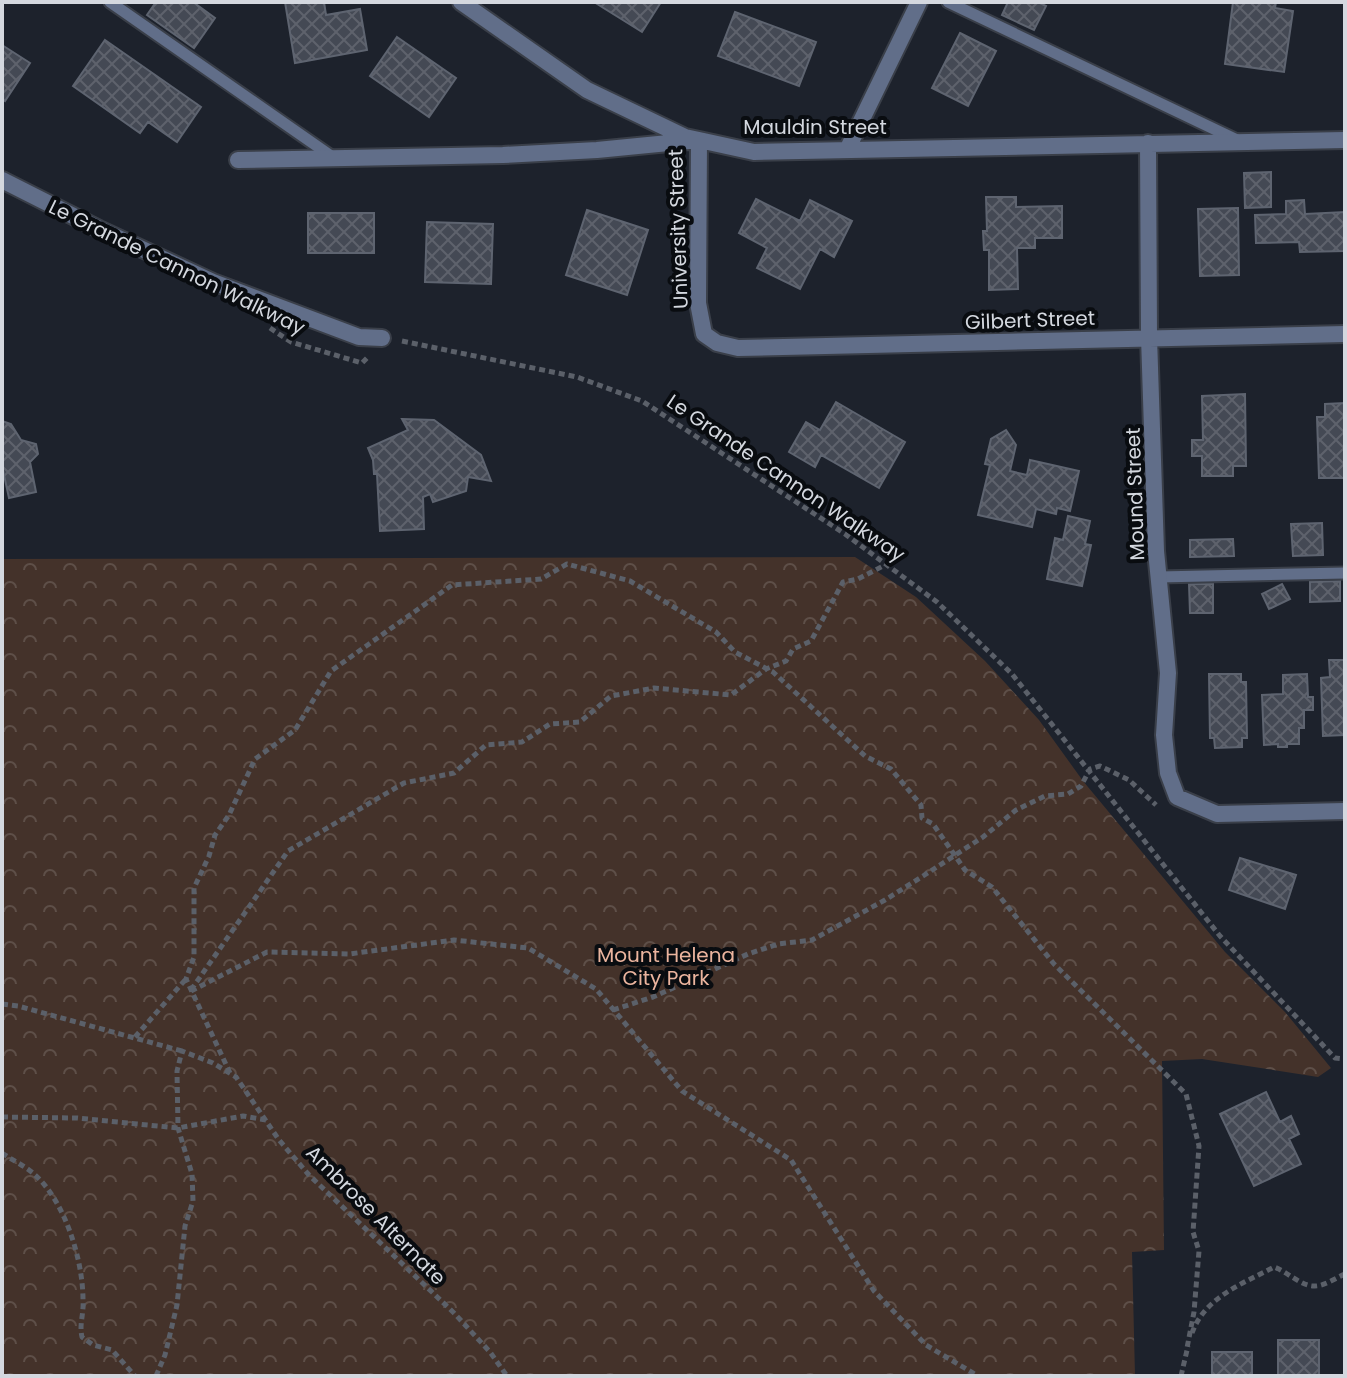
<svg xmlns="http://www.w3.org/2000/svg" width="1347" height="1378" font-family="Poppins,sans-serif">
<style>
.park{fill:url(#park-crowns)}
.building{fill:url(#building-cross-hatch);stroke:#5e6470;stroke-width:2}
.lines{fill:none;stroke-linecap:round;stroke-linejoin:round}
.lane-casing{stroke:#3a3f49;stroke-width:15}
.street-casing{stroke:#3a3f49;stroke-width:20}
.path{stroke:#5b6069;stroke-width:5;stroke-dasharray:6 4;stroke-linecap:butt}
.lane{stroke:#616e89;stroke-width:11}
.street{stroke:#616e89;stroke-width:16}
.labels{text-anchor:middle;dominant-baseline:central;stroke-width:8;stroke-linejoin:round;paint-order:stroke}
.street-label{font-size:20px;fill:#d4d8df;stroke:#090c10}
.park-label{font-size:20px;fill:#ebb49e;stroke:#090c10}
</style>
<defs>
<pattern id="park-crowns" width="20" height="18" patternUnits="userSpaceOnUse" patternTransform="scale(2)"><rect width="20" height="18" fill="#44322a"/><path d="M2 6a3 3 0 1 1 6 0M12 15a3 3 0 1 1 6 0" fill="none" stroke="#5e4f48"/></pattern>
<pattern id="building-cross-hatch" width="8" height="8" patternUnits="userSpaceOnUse" patternTransform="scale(2)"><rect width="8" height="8" fill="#444954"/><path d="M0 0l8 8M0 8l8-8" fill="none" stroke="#5e626c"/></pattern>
</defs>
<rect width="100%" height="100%" fill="#1d222c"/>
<!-- park -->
<path class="park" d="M855,557L916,597L985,661L1039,720L1083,781L1225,952L1285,1012L1331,1068L1318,1077L1202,1059L1162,1061L1164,1250L1132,1252L1135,1376H2V559Z"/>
<!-- building -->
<path class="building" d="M156,2H193L215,18L194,48L147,15Z
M285,2H324L326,15L360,9L367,50L295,63Z
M594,2H661L642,32Z
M1008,2H1038L1046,6L1034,30L1002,15Z
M1233,2H1276L1275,8L1293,11L1284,72L1225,64Z
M735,12L816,42L799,86L718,56Z
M960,33L996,51L968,106L932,88Z
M397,37L456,78L429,117L370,76Z
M105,40L201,107L177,142L148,122L140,133L73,86Z
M2,45L30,63L5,101L2,99Z
M1271,172V207L1245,208L1244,173Z
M986,197H1016V207L1062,206V238H1035V248H1017L1018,289L989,290V250H984L983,231H987Z
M756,199L800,221L810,200L852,221L834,257L820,249L800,289L757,268L767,248L739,233Z
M1304,200L1305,214L1345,212V251L1300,252L1299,242L1256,243L1255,215L1286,214V201Z
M1238,208L1239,275L1200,276L1198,209Z
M587,210L648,230L627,295L566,275Z
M308,213H374V253H308Z
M427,222L493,224L491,284L425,282Z
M1245,394L1246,466H1233V476H1202V456H1192V440H1203L1202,396Z
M836,402L905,442L879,488L821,455L815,467L789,452L806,422L820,430Z
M1345,403V478H1319L1317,417H1325V404Z
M402,419L434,420L481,455L491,481L468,477L466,491L433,502L430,494L423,497L424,529L380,531L377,474H374L373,460L368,448L408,430Z
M2,421L11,424L21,440L36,444L38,454L30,462L36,492L9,498L2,466Z
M1006,430L1016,445L1010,471L1027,475L1030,460L1079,471L1070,511L1057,508L1056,514L1036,509L1032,527L978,515L990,465L985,464L991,439Z
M1068,516L1090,521L1085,544L1091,545L1082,586L1047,579L1055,538L1063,540Z
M1322,523L1323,555L1293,556L1291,524Z
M1233,539L1234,556L1190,557V540Z
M1340,581V601L1310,602V582Z
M1189,584H1213V613H1190Z
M1282,584L1290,599L1269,609L1262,594Z
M1329,660H1345V735L1323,736L1321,678L1330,677Z
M1209,674H1241V682H1246L1247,738H1242V747L1215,748L1214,738H1210Z
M1307,674L1308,697H1313V710H1304V728H1299V744H1287V747H1278V744L1264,745L1262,695L1283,694V675Z
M1240,858L1296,875L1285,909L1229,890Z
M1266,1092L1280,1122L1291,1116L1299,1134L1289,1139L1301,1164L1254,1186L1220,1114Z
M1278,1340H1319V1376H1278Z
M1212,1352H1252V1376H1212Z"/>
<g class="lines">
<defs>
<path id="lane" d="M110,2L334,158
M948,2L1237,140
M1159,577L1345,573"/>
<path id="street" d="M461,2L587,90L685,137L699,140L698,303L704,334L717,343L738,348L1345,334
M1148,143L1149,337L1156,551L1168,673L1164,735L1168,773L1177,797L1217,814L1345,811
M848,148L919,2
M238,160L503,155L597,150L699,140L754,152L1345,140
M2,180L99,229L213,282L359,337L382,338"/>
</defs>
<!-- lane casing -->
<use href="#lane" class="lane-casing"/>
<!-- street casing -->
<use href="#street" class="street-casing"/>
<!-- path -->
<path class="path" d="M270,328L291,342L362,363L367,358
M402,341L577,377L642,401L845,534L937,602L1012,674L1220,936L1335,1058L1345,1059
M191,990L288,851L404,783L454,773L486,745L522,742L550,724L580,722L611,696L654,688L731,695L766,669L786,661L793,649L811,641L843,582L858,579L885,565
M191,991L267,952L349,954L454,940L528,948L596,989L682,1091L791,1160L874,1291L926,1345L978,1376
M2,1004L18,1006L182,1051
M613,1010L653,997L748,954L778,944L812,940L885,900L923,876L983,837L1016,810L1045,796L1068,794L1081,786L1090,769L1100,766L1129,780L1156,805
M135,1037L186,979
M230,1073L186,979L194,957V888L209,856L215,835L229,815L255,759L295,730L331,671L452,585L541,579L567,564L630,581L716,632L735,652L773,672L865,756L891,769L921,805L922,818L933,824L965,870L992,887L1054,964L1186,1094L1199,1146L1193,1232L1199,1251L1194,1312L1187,1348
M2,1117L77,1118L178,1128L243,1116L266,1120
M2,1153C12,1160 25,1166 34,1174C65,1201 83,1260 83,1300C84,1314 79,1324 82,1337L93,1345L112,1350L135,1376
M1192,1333C1205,1297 1242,1284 1274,1267C1288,1272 1302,1287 1315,1286C1324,1286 1336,1278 1345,1274
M156,1376L165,1355L177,1305L185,1226L193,1201L192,1174L178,1128L177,1071L182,1051L213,1063L236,1077L279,1140L309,1175L454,1313L490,1352L507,1376
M1181,1376L1188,1346"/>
<!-- lane -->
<use href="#lane" class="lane"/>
<!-- street -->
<use href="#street" class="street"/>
</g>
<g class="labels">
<!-- street labels -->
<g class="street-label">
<text x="815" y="127">Mauldin Street</text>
<text transform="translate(678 229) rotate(-92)">University Street</text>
<text transform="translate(177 267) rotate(26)">Le Grande Cannon Walkway</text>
<text transform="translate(1030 320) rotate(-2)">Gilbert Street</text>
<text transform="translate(786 478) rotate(34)">Le Grande Cannon Walkway</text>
<text transform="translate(1135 494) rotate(-92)">Mound Street</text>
<text transform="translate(376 1215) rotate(45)">Ambrose Alternate</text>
</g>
<!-- park labels -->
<g class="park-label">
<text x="666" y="955">Mount Helena<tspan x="666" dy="23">City Park</tspan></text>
</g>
</g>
<!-- border -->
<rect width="1347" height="1378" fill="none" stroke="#d4d8df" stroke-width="8"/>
</svg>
